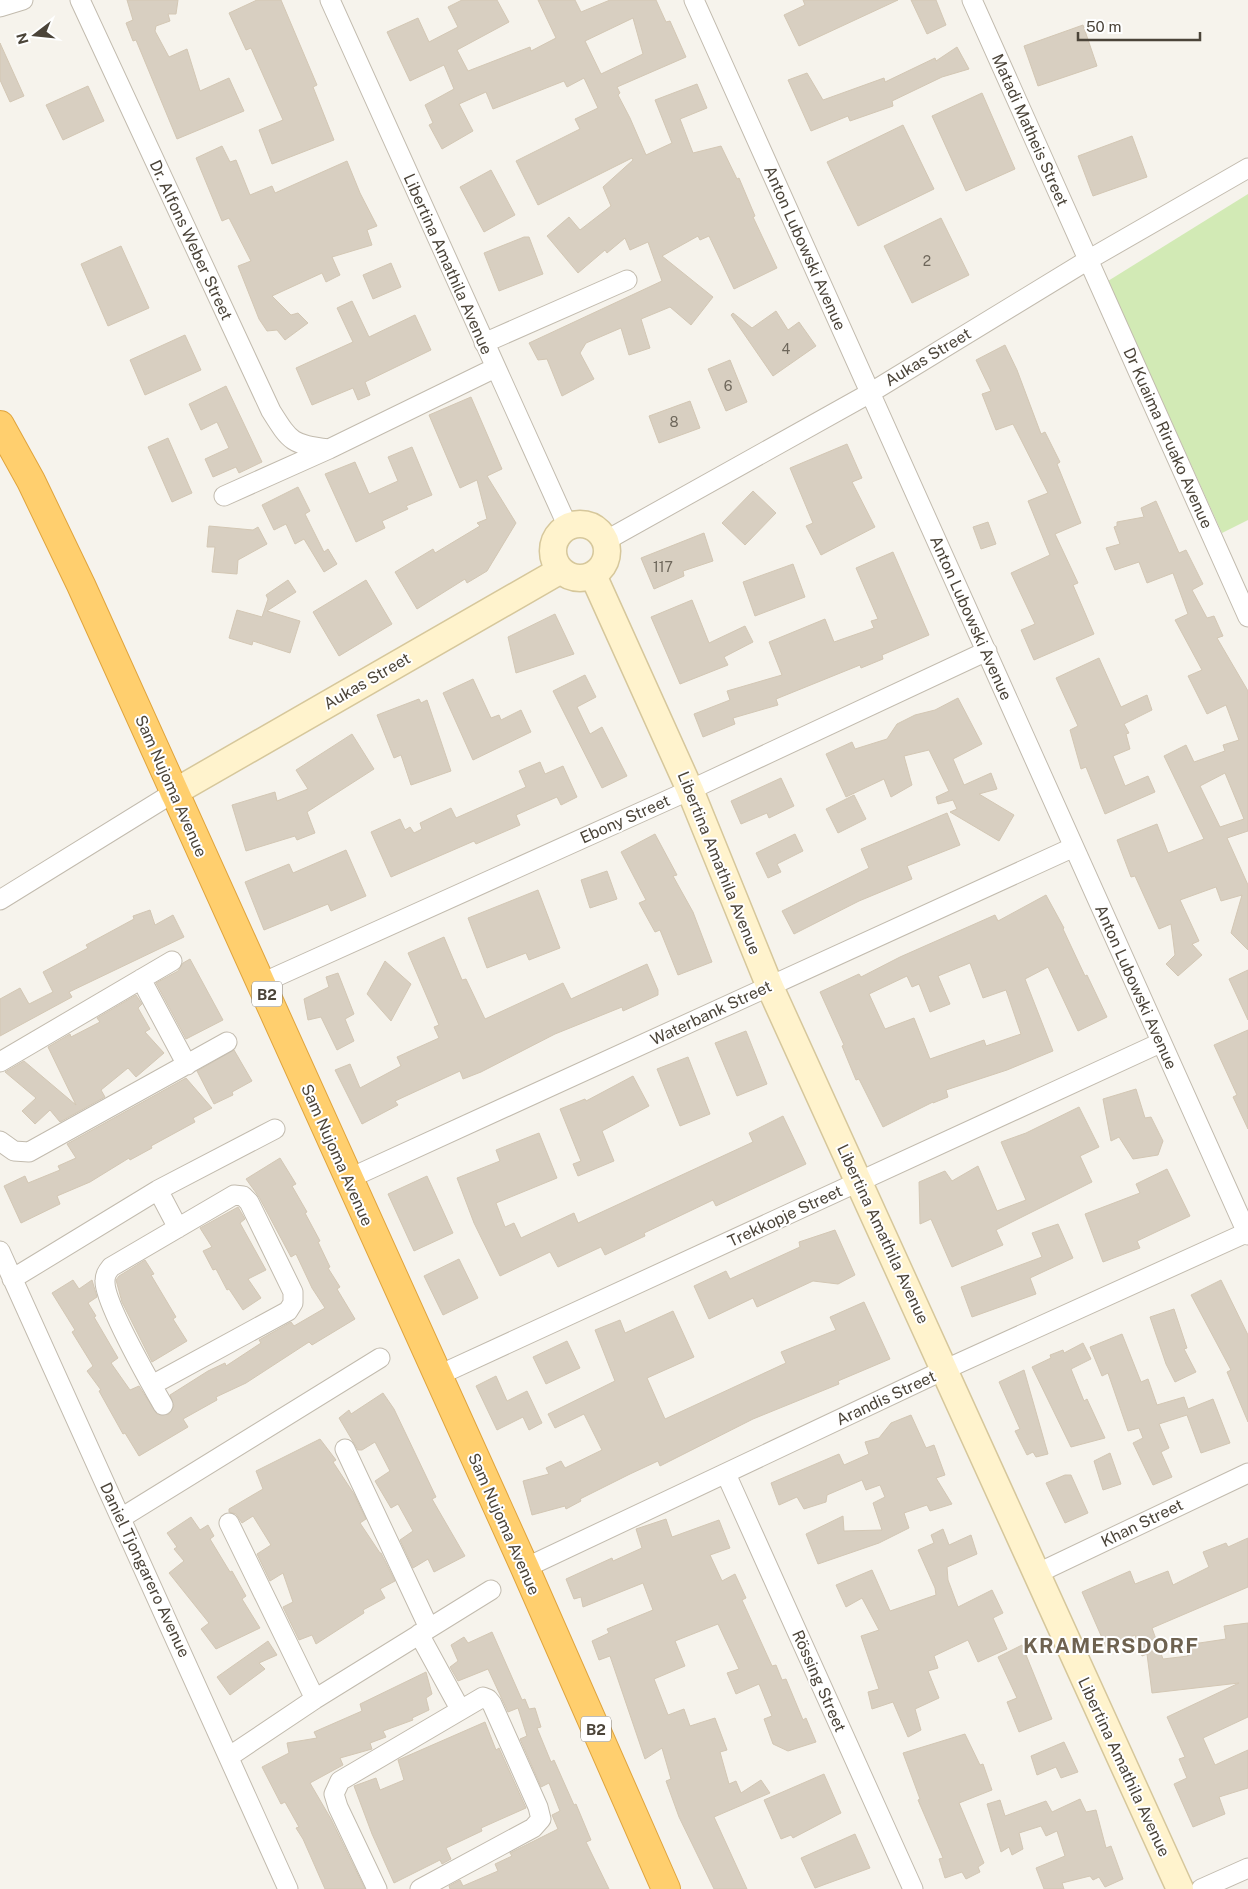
<svg xmlns="http://www.w3.org/2000/svg" width="1248" height="1889" font-family="'Public Sans',sans-serif">
<style>
.green{fill:#d2eab5}
.building{fill:#d8cfc1;stroke:#d3c7b4;fill-rule:evenodd}
.lines{fill:none;stroke-linecap:round;stroke-linejoin:round}
.street-casing{stroke:#c2bbae;stroke-width:21}
.secondary-casing{stroke:#d6c79b;stroke-width:29}
.highway-casing{stroke:#e0a43c;stroke-width:30}
.street{stroke:#fff;stroke-width:19}
.secondary{stroke:#fff3cd;stroke-width:26}
.highway{stroke:#ffcf6e;stroke-width:28}
.labels{text-anchor:middle;dominant-baseline:central;stroke-width:4;stroke-linejoin:round;paint-order:stroke}
.number-label{font-size:14px;fill:#6e675b}
.shield{fill:#fff;stroke:#817c74;stroke-width:1}
.shield-label{font-size:15px;font-weight:bold;fill:#4b4439}
.street-label{font-size:16px;fill:#4b4439;stroke:#fff}
.district-label{font-size:21px;font-weight:bold;letter-spacing:1px;fill:#6e6250;stroke:#fff}
</style>
<rect width="100%" height="100%" fill="#f6f3ec"/>
<!-- green -->
<path class="green" d="M1248,194V520L1222,533L1108,281Z"/>
<!-- building -->
<path class="building" d="M127,0H178L176,14H168L170,21L156,26L155,31L169,57L187,49L200,91L229,78L244,111L177,139L136,40L133,41L126,23L133,20Z
M257,0H281L317,85L313,87L334,140L272,164L259,130L283,120L251,48L246,50L229,13Z
M462,0H497L509,22L457,50L468,71L530,47L531,51L556,38L538,0H575L581,12L610,0H656L666,22L670,21L686,57L617,87L620,93L618,95L630,118L646,155L672,143L655,100L697,84L707,108L680,119L693,153L721,146L737,179L739,178L755,216L753,217L777,268L734,289L709,236L700,240L698,236L662,256L713,297L691,325L670,307L641,319L650,348L629,355L621,328L586,343L580,353L594,379L562,396L547,359L538,360L529,343L662,281L648,242L630,250L625,238L607,253L605,250L578,273L547,236L569,217L580,230L611,206L603,187L633,160L632,158L538,205L516,161L580,129L575,119L598,108L584,78L567,87L564,81L493,109L486,92L459,104L473,131L442,149L429,125L433,123L425,105L454,89L444,65L410,81L387,32L418,18L429,42L458,27L448,7ZM633,18L643,54L601,74L585,41Z
M803,0H898L799,46L784,15L805,5Z
M911,0H936L946,25L927,34Z
M1083,25L1097,66L1038,86L1024,46Z
M0,43L24,96L10,102L0,80Z
M957,47L969,69L942,77L892,101L893,106L850,121L848,116L811,131L788,80L807,73L823,100L884,78L885,82L935,58L936,61Z
M88,86L104,121L63,140L46,105Z
M982,93L1015,169L966,191L932,116Z
M903,125L934,189L858,226L827,162Z
M1132,136L1147,177L1093,196L1078,156Z
M222,146L230,162L236,160L250,195L272,186L275,193L347,161L360,193L377,226L367,230L372,245L332,257L340,275L326,282L322,273L272,296L291,315L298,313L308,323L285,340L277,330L267,331L259,319L238,266L251,261L229,218L222,221L196,158Z
M491,170L515,215L484,232L460,187Z
M941,218L969,275L912,303L884,246Z
M524,237H529L543,274L499,291L484,253Z
M121,246L149,308L108,326L81,264Z
M391,263L401,287L373,299L363,275Z
M352,301L369,337L415,315L431,350L365,382L370,395L358,400L353,388L312,405L296,368L353,342L337,308Z
M776,311L788,330L799,322L816,346L773,376L731,315L733,313L752,328Z
M185,335L201,370L145,395L130,360Z
M1005,345L1017,370L1041,434L1045,432L1060,462L1057,464L1081,523L1055,534L1078,583L1073,585L1094,634L1034,660L1021,630L1035,624L1011,573L1050,555L1028,501L1048,493L1013,424L996,430L982,394L991,391L976,360Z
M730,360L747,402L726,411L708,369Z
M226,386L262,462L239,473L236,467L213,477L205,459L229,448L217,422L201,430L189,404Z
M471,397L502,469L487,476L516,523L487,571L467,583L465,579L417,609L395,572L433,549L435,553L480,526L477,523L487,519L477,480L460,488L429,415Z
M690,401L700,428L659,443L649,416Z
M168,438L192,493L172,502L148,447Z
M847,444L862,478L852,482L875,527L821,555L806,526L813,523L790,468Z
M412,447L432,495L406,506L408,509L382,521L385,528L356,542L325,474L355,462L369,494L398,481L388,457Z
M298,487L310,511L305,514L324,552L328,549L337,564L324,572L304,539L295,544L286,524L274,530L262,505Z
M753,491L776,513L745,545L722,523Z
M1156,501L1179,553L1186,550L1203,584L1192,590L1207,618L1214,616L1223,636L1217,638L1248,691V831L1227,838L1248,885V950L1231,933L1242,895L1221,901L1216,887L1180,900L1199,941L1192,944L1202,955L1178,976L1166,964L1175,955L1171,924L1159,929L1135,876L1131,877L1117,840L1157,824L1168,853L1204,839L1164,756L1186,745L1194,762L1225,751L1223,745L1239,740L1226,705L1207,714L1188,676L1202,670L1175,620L1188,614L1173,573L1147,583L1139,562L1115,570L1106,548L1120,544L1114,527L1117,526V522L1144,517L1141,508ZM1225,773L1244,819L1220,827L1200,786Z
M988,522L996,544L981,549L973,527Z
M209,526L253,530L258,527L267,544L238,560L237,574L212,572L215,547H207Z
M704,533L713,561L683,571L684,576L654,589L641,558Z
M893,552L929,635L882,655L883,659L861,668L860,665L776,699L778,705L733,718L735,724L703,737L694,714L730,700L727,691L782,675L769,642L825,619L834,642L874,628L871,621L878,619L856,568Z
M793,564L805,597L755,616L743,582Z
M288,580L296,592L267,611L300,621L290,653L253,641L252,645L229,638L237,610L262,617L268,599L266,595Z
M366,580L392,624L339,656L313,612Z
M692,600L709,643L745,626L753,642L724,657L728,665L680,684L651,617Z
M555,614L574,654L516,673L508,637Z
M1099,658L1121,707L1147,695L1152,710L1124,724L1129,733L1126,734L1130,749L1113,756L1125,786L1148,776L1155,792L1105,814L1086,767L1081,769L1070,730L1078,726L1056,678Z
M585,675L596,697L577,707L590,734L602,727L627,776L602,788L553,691Z
M473,679L491,718L499,715L501,720L521,710L531,732L473,760L443,693Z
M958,698L982,744L953,759L964,785L991,773L997,789L979,794L1014,815L999,841L950,812L957,809L953,800L938,804L936,797L949,791L929,750L904,756L912,785L891,797L884,779L846,797L826,754L852,742L855,749L887,739L897,724L915,715L935,710Z
M419,699L421,703L427,700L451,771L411,785L401,755L394,758L377,715Z
M352,734L374,769L307,812L315,833L297,840L295,836L246,851L232,805L275,792L277,801L308,789L296,770Z
M540,762L545,774L563,766L577,797L561,805L557,797L516,815L520,825L476,844L474,841L391,877L371,832L400,819L405,830L410,827L414,833L422,829L420,823L451,808L456,818L526,787L519,771Z
M781,778L794,806L769,818L767,813L741,824L731,801Z
M854,795L866,819L838,833L826,809Z
M947,813L960,845L907,866L912,879L859,901L794,934L782,911L869,868L861,849Z
M655,834L677,875L673,876L693,912L712,962L678,975L660,930L655,932L639,903L646,900L621,852Z
M795,834L803,851L777,864L781,872L768,878L756,853Z
M346,850L366,896L331,911L328,904L264,930L245,882L289,864L293,873Z
M607,871L617,899L590,908L581,880Z
M538,890L560,948L529,960L526,953L487,968L468,918Z
M1046,895L1064,928L1063,929L1085,976L1087,975L1107,1017L1078,1031L1048,967L1025,979L1053,1051L1007,1070L946,1090L948,1097L933,1103V1102L883,1127L859,1079L856,1080L842,1046L844,1045L820,992L859,974L861,977L900,957L995,915L998,921ZM970,963L983,998L1006,990L1021,1034L986,1046L984,1040L930,1059L914,1018L885,1029L869,994L907,976L912,987L919,984L930,1012L950,1004L938,976Z
M150,910L155,925L173,915L184,937L69,992L72,997L0,1036V999L20,988L29,1004L53,992L43,972L88,948L86,945L134,919L133,916Z
M444,937L462,980L466,979L485,1019L563,983L571,999L647,964L658,990V995L623,1011L622,1007L555,1034L481,1072L463,1079L460,1071L395,1101L398,1105L362,1124L335,1070L350,1064L360,1088L401,1066L397,1057L439,1038L434,1027L439,1025L408,953Z
M190,959L223,1020L186,1039L156,983L178,971L183,963Z
M385,961L411,984L391,1021L367,994Z
M1248,970V1020L1229,979Z
M338,973L354,1014L345,1019L354,1041L337,1050L321,1017L308,1020L304,999L329,987L326,977Z
M136,995L142,1004L138,1008L150,1029L145,1032L164,1053L136,1077L128,1068L101,1090L105,1097L60,1122L50,1110L35,1124L22,1111L36,1098L5,1072L24,1061L76,1105L48,1047L70,1034L71,1037L100,1022L97,1018Z
M1248,1030V1129L1233,1097L1237,1095L1214,1045Z
M746,1031L767,1084L737,1096L715,1043Z
M234,1050L252,1081L232,1092L233,1095L214,1104L197,1071Z
M688,1057L710,1114L680,1126L657,1069Z
M633,1076L649,1106L602,1131L614,1161L578,1176L573,1164L581,1161L560,1109L585,1099L586,1101Z
M186,1078L212,1108L193,1118L195,1122L151,1146L152,1148L130,1160L129,1158L90,1182L57,1196L60,1204L21,1223L4,1186L25,1176L28,1183L60,1170L58,1166L76,1158L67,1144Z
M1136,1089L1145,1118L1151,1117L1163,1141L1158,1155L1133,1159L1119,1137L1111,1141L1103,1099Z
M1079,1107L1099,1147L1080,1156L1092,1182L996,1230L1003,1245L952,1267L931,1219L920,1224L919,1182L945,1171L952,1181L978,1166L997,1211L1026,1200L1001,1142L1026,1133Z
M783,1116L806,1164L716,1206L713,1200L644,1233L645,1236L605,1255L601,1247L558,1267L550,1252L500,1276L474,1223L457,1178L500,1161L496,1150L539,1133L557,1178L496,1203L505,1227L514,1223L521,1238L574,1213L578,1223L686,1173L753,1142L749,1133Z
M280,1158L296,1184L292,1186L307,1212L305,1213L320,1241L318,1242L330,1267L328,1268L340,1287L337,1289L355,1319L312,1345L309,1342L246,1383L216,1397L217,1400L183,1419L188,1427L139,1456L125,1433L123,1434L99,1391L101,1390L87,1371L93,1366L72,1332L75,1330L52,1293L73,1280L79,1289L92,1280L97,1297L88,1303L96,1316L94,1317L118,1358L111,1363L130,1390L139,1386L157,1414H169L174,1406L170,1395L208,1371L225,1363L226,1366L261,1343L259,1340L291,1322L294,1326L325,1308L312,1288L296,1254L291,1257L259,1197L246,1179Z
M1167,1169L1190,1216L1137,1241L1140,1248L1103,1262L1085,1214L1140,1193L1136,1184Z
M427,1176L453,1233L414,1251L388,1194Z
M238,1207L245,1219L240,1223L266,1270L248,1279L261,1298L243,1310L229,1289L227,1290L216,1269L213,1270L203,1251L212,1247L200,1228Z
M1058,1224L1073,1258L1030,1278L1036,1294L972,1317L961,1287L1042,1257L1032,1233Z
M835,1230L855,1275L838,1284L813,1281L757,1307L753,1298L709,1319L694,1286L726,1271L730,1279L800,1247L799,1242Z
M459,1259L478,1298L443,1315L424,1276Z
M145,1260L154,1274L151,1275L176,1317L173,1319L187,1341L152,1362L122,1302L116,1280L119,1276Z
M1221,1280L1248,1335V1422L1227,1372L1231,1370L1191,1295Z
M864,1302L890,1359L838,1381L839,1384L753,1419L660,1466L658,1461L630,1474L580,1499L581,1501L566,1509L565,1506L532,1515L523,1481L549,1474L546,1468L561,1461L565,1468L602,1450L584,1414L555,1428L548,1414L615,1381L595,1330L620,1320L625,1333L673,1311L694,1357L647,1378L665,1419L786,1363L781,1352L836,1330L830,1317Z
M1174,1309L1187,1348L1184,1349L1196,1372L1175,1382L1166,1364L1150,1317Z
M1122,1334L1141,1382L1148,1379L1157,1405L1184,1397L1188,1409L1213,1399L1230,1443L1201,1453L1187,1415L1159,1424L1169,1448L1161,1452L1172,1477L1153,1485L1133,1443L1143,1438L1139,1428L1128,1431L1108,1373L1102,1376L1090,1347Z
M567,1341L580,1368L546,1384L533,1357Z
M1083,1343L1091,1359L1071,1369L1084,1401L1087,1399L1105,1438L1071,1447L1032,1367L1051,1358L1050,1355L1063,1350L1064,1353Z
M1024,1370L1048,1454L1036,1457L1033,1452L1027,1455L1015,1431L1020,1429L999,1382Z
M496,1376L507,1401L527,1391L542,1423L529,1430L523,1417L497,1430L476,1386Z
M383,1393L394,1409L436,1497L432,1499L465,1556L434,1572L428,1559L413,1568L400,1540L413,1531L398,1504L391,1508L375,1481L390,1471L375,1442L362,1450H358L339,1418L349,1410L351,1414Z
M911,1415L926,1448L934,1445L945,1475L936,1478L952,1504L930,1511L927,1505L904,1513L909,1528L879,1543L818,1564L806,1534L843,1516L844,1531L882,1530L873,1503L885,1497L880,1485L866,1490L862,1480L827,1495L826,1502L804,1509L797,1497L779,1505L771,1483L839,1454L844,1465L869,1454L865,1442L879,1438L891,1423Z
M320,1439L336,1460L333,1462L354,1494L366,1519L360,1523L380,1553H381L395,1581L380,1589L385,1598L363,1610L364,1613L316,1644L312,1635L299,1640L283,1607L293,1602L283,1573L270,1581L257,1554L271,1545L253,1516L242,1523L236,1514L229,1512V1509L263,1489L256,1471Z
M1110,1453L1121,1484L1103,1490L1094,1461Z
M1065,1475H1071L1088,1513L1065,1523L1046,1483Z
M191,1517L200,1530L208,1525L214,1536L210,1539L230,1572L232,1571L246,1596L242,1599L260,1628L216,1649L201,1629L209,1623L169,1573L184,1561L174,1549L177,1547L167,1533Z
M666,1519L672,1537L719,1520L730,1548L710,1555L722,1581L735,1574L746,1598L742,1600L772,1666L776,1665L782,1680L786,1679L803,1720L806,1718L816,1742L788,1751L773,1744L764,1719L772,1716L759,1684L736,1694L727,1673L739,1669L718,1624L675,1641L685,1666L654,1679L668,1715L684,1709L690,1726L715,1718L727,1750L720,1752L729,1784L736,1781L741,1793L761,1780L770,1793L714,1817L747,1889H714L679,1817L666,1781L671,1779L662,1748L645,1759L610,1656L599,1660L592,1641L609,1633L607,1629L653,1610L643,1583L583,1607L581,1597L574,1599L566,1579L612,1558L613,1561L642,1548L636,1529Z
M943,1529L949,1545L971,1535L977,1554L947,1567L948,1580L958,1607L992,1590L1003,1613L993,1618L1007,1649L978,1662L968,1640L934,1656L938,1668L928,1671L939,1698L915,1709L921,1730L908,1737L893,1702L872,1709L868,1692L879,1689L861,1636L879,1630L862,1598L846,1607L836,1585L872,1570L890,1611L936,1595L935,1588L918,1550L934,1543L931,1535Z
M1248,1538V1587L1152,1628L1163,1659L1188,1656L1186,1645L1226,1639L1224,1626L1248,1623V1717L1203,1738L1215,1765L1248,1750V1788L1219,1797L1225,1814L1193,1827L1174,1784L1187,1778L1179,1759L1185,1757L1167,1717L1239,1683L1152,1693L1147,1654L1142,1656L1135,1635L1106,1647L1082,1592L1130,1571L1135,1584L1168,1571L1173,1585L1209,1567L1203,1552L1226,1543L1228,1547Z
M492,1632L522,1700L525,1699L529,1709L535,1708L541,1727L537,1728L551,1762L554,1760L574,1805L576,1804L591,1840L586,1842L609,1889H450L449,1886L460,1880L463,1886L498,1871L495,1864L512,1856L510,1853L558,1829L552,1815L560,1811L549,1783L541,1787L520,1739L527,1736L518,1708L508,1712L488,1669L458,1681L450,1667L458,1661L451,1645L464,1637L468,1643Z
M268,1641L277,1655L259,1663L265,1669L230,1695L217,1677Z
M1022,1645L1052,1719L1019,1732L1007,1702L1017,1698L998,1657Z
M426,1672L432,1694L426,1698L429,1710L412,1718L413,1720L383,1731L386,1737L370,1743L372,1749L340,1758L343,1765L310,1783L331,1819L365,1889H325L303,1839L296,1828L299,1827L285,1802L281,1804L262,1767L289,1753L287,1743L317,1738L314,1732L362,1711L360,1704Z
M485,1722L496,1750L499,1748L526,1808L481,1828L482,1831L446,1848L451,1859L442,1864L440,1860L394,1883L372,1834L354,1786L376,1778L380,1790L404,1780L398,1760Z
M965,1734L980,1765L983,1764L992,1790L959,1803L984,1863L978,1867L980,1872L966,1879L962,1872L945,1878L939,1859L943,1858L918,1800L920,1799L903,1753Z
M1064,1742L1078,1772L1061,1778L1056,1767L1037,1775L1031,1756Z
M824,1774L841,1813L793,1838L791,1835L781,1839L764,1800Z
M1080,1799L1086,1812L1096,1810L1106,1848L1111,1846L1123,1879L1105,1887L1099,1877L1093,1880L1090,1876L1062,1883L1064,1889H1044L1036,1868L1065,1856L1057,1831L1046,1836L1041,1826L1019,1833L1023,1849L1012,1855L1009,1847L1001,1852L987,1804L1000,1800L1005,1816L1046,1801L1052,1812Z
M855,1834L870,1868L815,1888L801,1858Z"/>
<g class="lines">
<defs>
<path id="street" d="M80,0L271,411C291,443 292,444 329,449L495,368
M330,0L568,527
M694,0L1248,1235
M972,0L1248,617
M0,7L23,0
M484,343L627,280
M224,496L329,449
M605,541L870,393L1088,260L1248,168
M0,900L173,793
M141,979L187,1065
M262,983L690,790L987,651
M0,1062L172,961
M0,1141L14,1151L29,1152L227,1042
M348,1179L1074,847
M158,1190L178,1228
M0,1251L288,1889
M12,1279L158,1190L275,1129
M437,1376L1160,1043
M152,1385L288,1311L293,1303V1292L249,1202L243,1196L234,1195L111,1267C107,1272 105,1275 105,1281C104,1302 151,1384 163,1405
M345,1449L429,1628
M726,1474L913,1889
M121,1518L380,1358
M229,1523L315,1699
M525,1568L946,1369L1248,1232
M1036,1574L1248,1473
M419,1634L460,1709
M230,1756L315,1699L491,1590
M377,1889L338,1807L334,1794L340,1781L483,1697L488,1699L492,1704L538,1807L541,1819L533,1828L420,1889
M1201,1889L1248,1868"/>
<path id="secondary" d="M553 551a27 27 0 1 1 54 0a27 27 0 1 1-54 0Z
M593,575L690,790L770,987L1180,1889
M173,793L561,570"/>
<path id="highway" d="M0,425L31,481L81,585L525,1568L666,1889"/>
</defs>
<!-- street casing -->
<use href="#street" class="street-casing"/>
<!-- secondary casing -->
<use href="#secondary" class="secondary-casing"/>
<!-- highway casing -->
<use href="#highway" class="highway-casing"/>
<!-- street -->
<use href="#street" class="street"/>
<!-- secondary -->
<use href="#secondary" class="secondary"/>
<!-- highway -->
<use href="#highway" class="highway"/>
</g>
<g class="labels">
<!-- number labels -->
<g class="number-label">
<text x="927" y="261">2</text>
<text x="786" y="349">4</text>
<text x="728" y="386">6</text>
<text x="674" y="422">8</text>
<text x="663" y="567">117</text>
</g>
<!-- shield labels -->
<g class="shield">
<rect x="252" y="981.5" width="30" height="25" rx="4"/>
<rect x="581" y="1716.5" width="30" height="25" rx="4"/>
</g>
<g class="shield-label">
<text x="267" y="994">B2</text>
<text x="596" y="1729">B2</text>
</g>
<!-- street labels -->
<g class="street-label">
<text transform="translate(1030 130) rotate(66)">Matadi Matheis Street</text>
<text transform="translate(191 240) rotate(65)">Dr. Alfons Weber Street</text>
<text transform="translate(805 248) rotate(66)">Anton Lubowski Avenue</text>
<text transform="translate(448 264) rotate(66)">Libertina Amathila Avenue</text>
<text transform="translate(928 357) rotate(-31)">Aukas Street</text>
<text transform="translate(1168 438) rotate(66)">Dr Kuaima Riruako Avenue</text>
<text transform="translate(971 618) rotate(66)">Anton Lubowski Avenue</text>
<text transform="translate(367 681) rotate(-30)">Aukas Street</text>
<text transform="translate(171 786) rotate(66)">Sam Nujoma Avenue</text>
<text transform="translate(625 819) rotate(-24)">Ebony Street</text>
<text transform="translate(719 863) rotate(68)">Libertina Amathila Avenue</text>
<text transform="translate(1136 987) rotate(66)">Anton Lubowski Avenue</text>
<text transform="translate(711 1013) rotate(-25)">Waterbank Street</text>
<text transform="translate(337 1155) rotate(66)">Sam Nujoma Avenue</text>
<text transform="translate(785 1216) rotate(-25)">Trekkopje Street</text>
<text transform="translate(883 1234) rotate(65)">Libertina Amathila Avenue</text>
<text transform="translate(886 1398) rotate(-25)">Arandis Street</text>
<text transform="translate(1142 1523) rotate(-26)">Khan Street</text>
<text transform="translate(504 1524) rotate(66)">Sam Nujoma Avenue</text>
<text transform="translate(145 1570) rotate(65)">Daniel Tjongarero Avenue</text>
<text transform="translate(819 1681) rotate(66)">Rössing Street</text>
<text transform="translate(1124 1767) rotate(65)">Libertina Amathila Avenue</text>
</g>
<!-- district labels -->
<g class="district-label">
<text x="1111" y="1645">KRAMERSDORF</text>
</g>
</g>
<!-- north arrow -->
<g transform="translate(35 35) rotate(254)" stroke="#ffffff" stroke-width="4" paint-order="stroke">
<path d="M0-4L9 19L0 12L-9 19Z" fill="#4b4439"/>
<text y="-8" font-size="14" font-weight="bold" text-anchor="middle" fill="#4b4439">N</text>
</g>
<!-- scale -->
<path d="M1078 32v8h122v-8" fill="none" stroke="#4b4439" stroke-width="2.5"/>
<text x="1086" y="32" font-size="15" fill="#4b4439" stroke="#ffffff" stroke-width="4" paint-order="stroke">50 m</text>
</svg>
